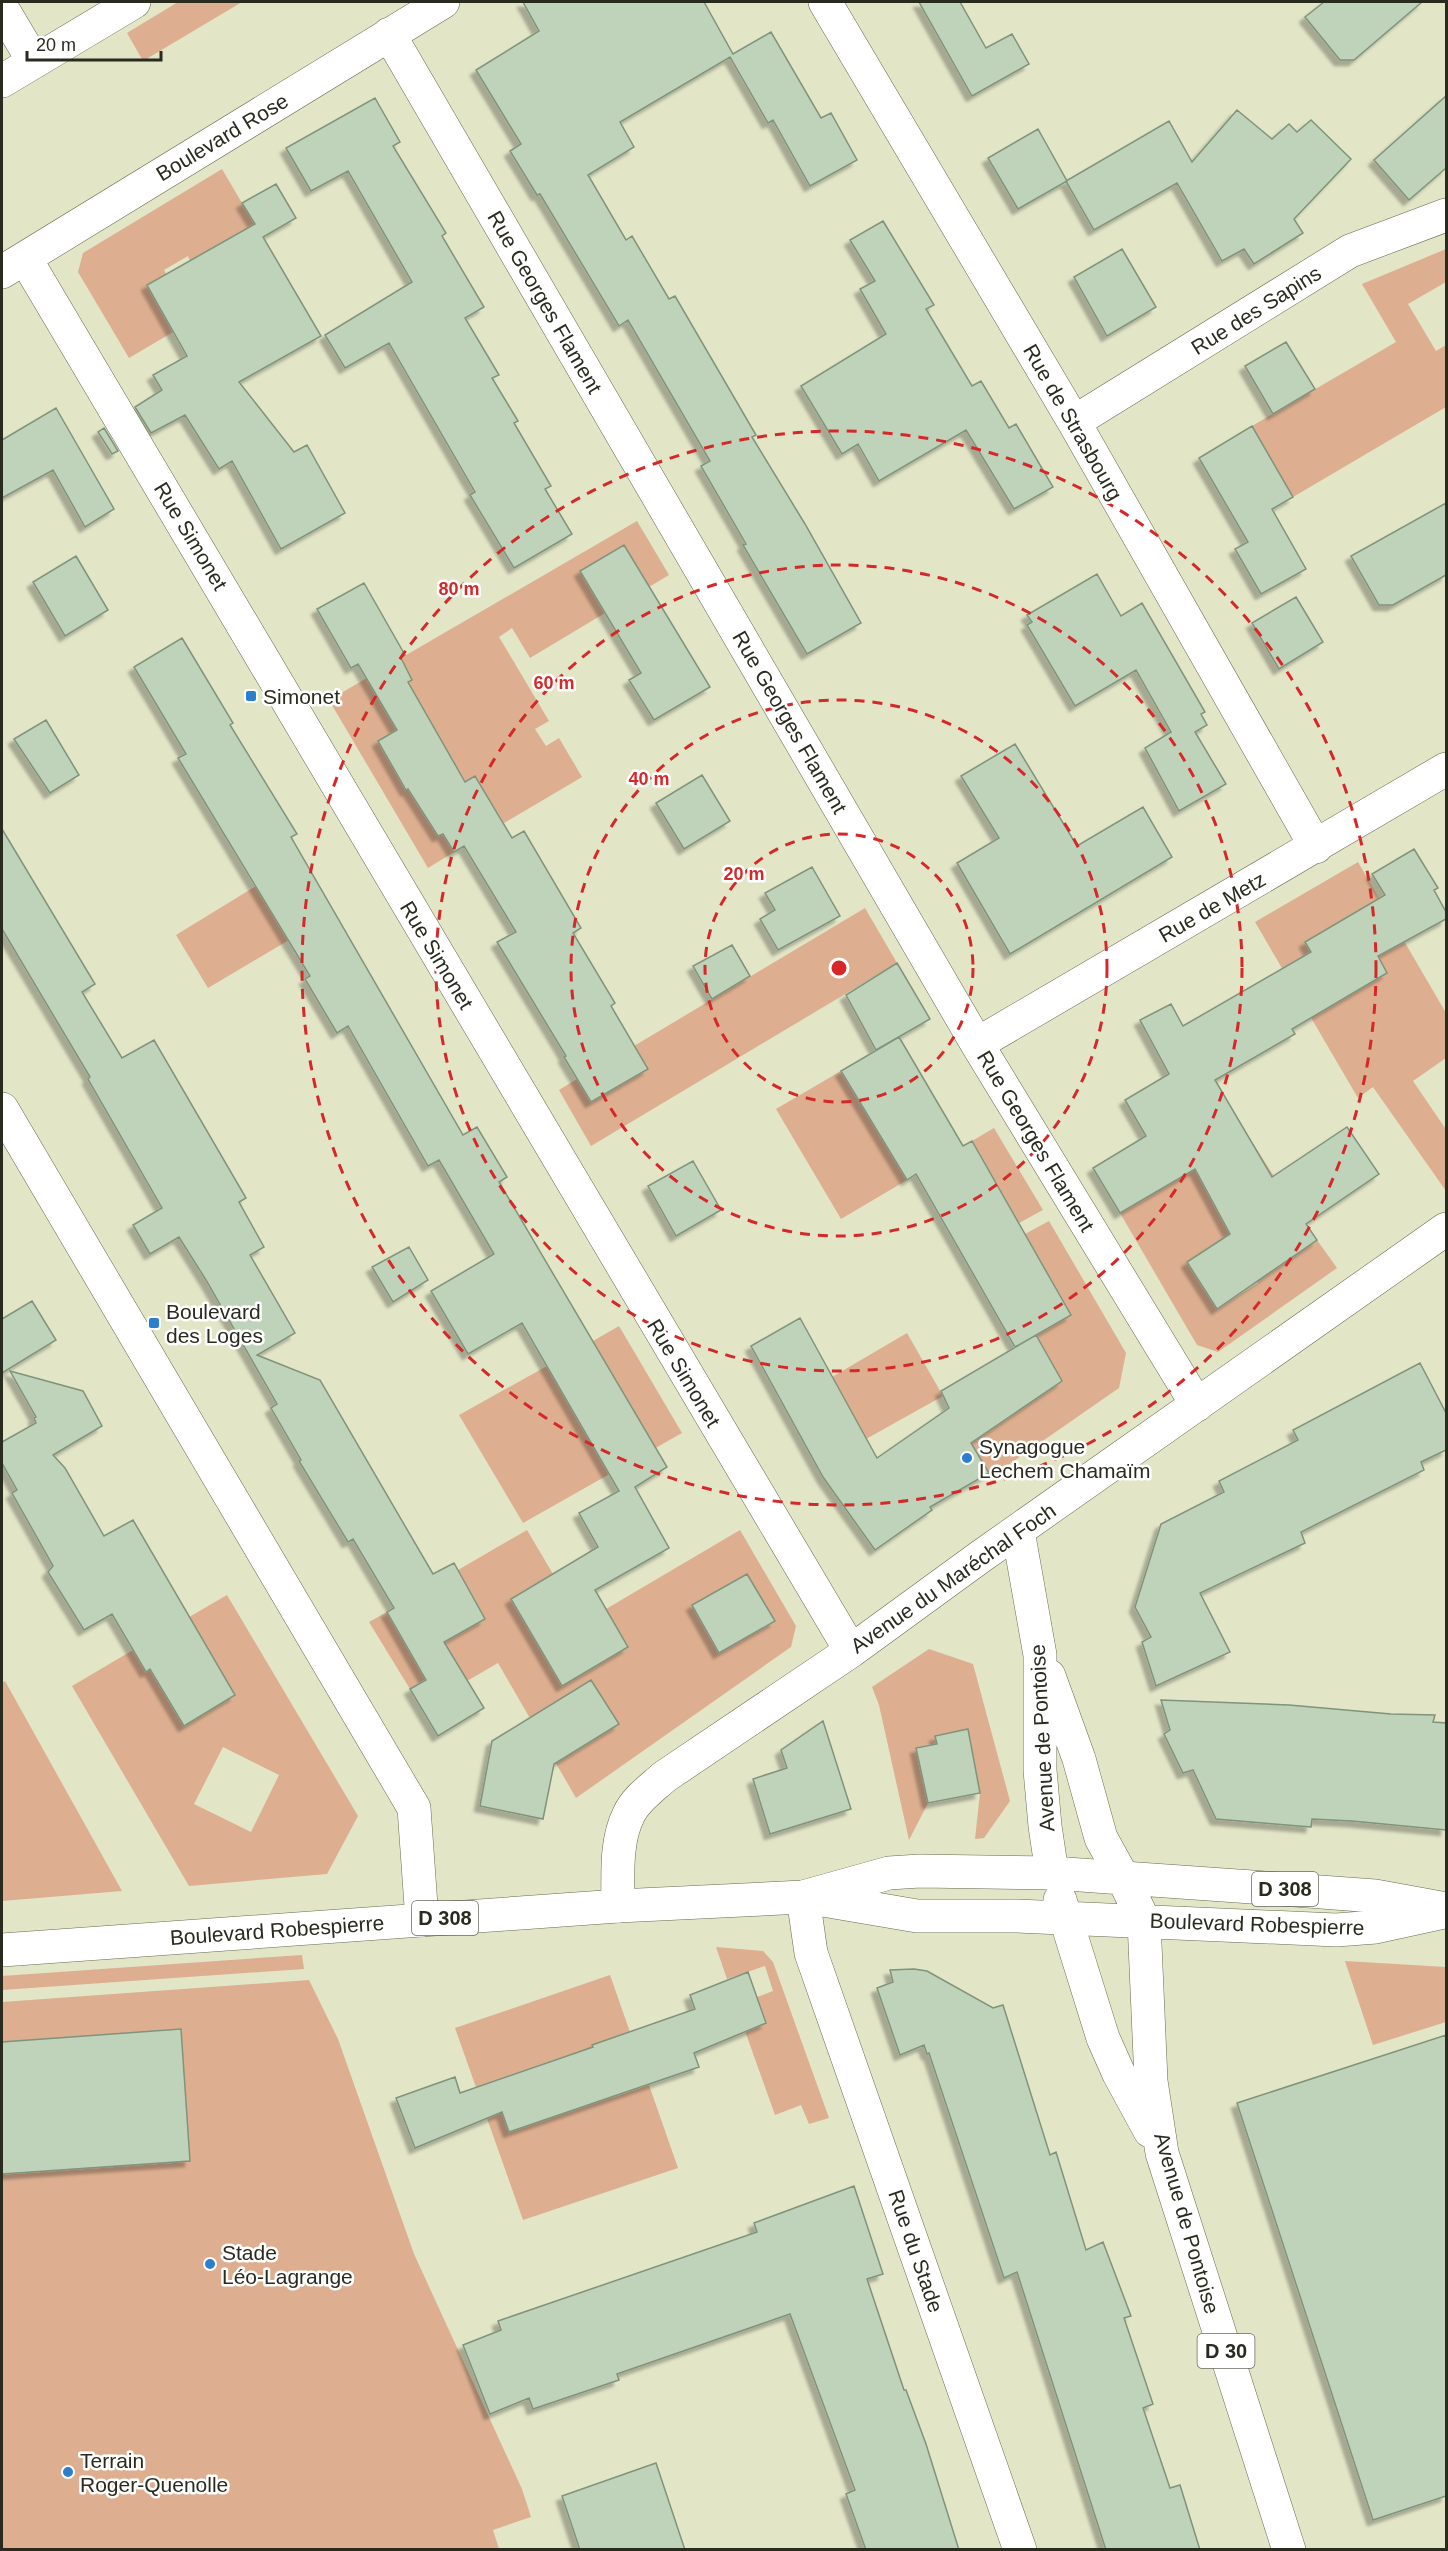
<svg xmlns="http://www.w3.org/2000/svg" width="1448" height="2551" font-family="Arial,sans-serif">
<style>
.green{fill:#ddaf90;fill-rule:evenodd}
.building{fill:#bfd3ba;stroke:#80937c;stroke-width:1.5;filter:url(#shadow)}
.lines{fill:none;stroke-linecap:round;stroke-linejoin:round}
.minor-casing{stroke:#696b50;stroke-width:34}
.major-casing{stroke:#696b50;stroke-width:34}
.minor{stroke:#fff;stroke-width:33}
.major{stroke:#fff;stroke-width:33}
.ring{fill:none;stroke:#d62828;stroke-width:3;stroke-dasharray:10 8}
.poi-dot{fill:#2b7fce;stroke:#fff;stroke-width:2}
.labels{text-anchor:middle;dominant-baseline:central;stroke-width:5;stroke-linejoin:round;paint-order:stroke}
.shield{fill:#fff;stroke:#6a6b62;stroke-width:1.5}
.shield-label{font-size:20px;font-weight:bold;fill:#2a2b1f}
.street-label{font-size:21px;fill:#2a2b1f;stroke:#fff}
.poi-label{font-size:21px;fill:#2a2b1f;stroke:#fff;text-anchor:start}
.centre{fill:#d62828;stroke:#fff;stroke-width:3}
.ring-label{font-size:18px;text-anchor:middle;font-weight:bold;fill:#d62828;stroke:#fff;stroke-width:5;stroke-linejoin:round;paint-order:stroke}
</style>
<defs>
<filter id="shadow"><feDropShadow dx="-5.5" dy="5.5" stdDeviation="1.5" flood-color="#0004"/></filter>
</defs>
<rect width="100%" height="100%" fill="#e2e5c6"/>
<!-- green -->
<path class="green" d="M178,2H242L143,61L127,33Z
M222,169L281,269L190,261L188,256L164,270L166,274L147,285L173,332L129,358L78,272L83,253Z
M1446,249V282L1408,304L1436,351L1446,345V407L1293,497L1252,426L1396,342L1362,284Z
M637,521L669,575L649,587L623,545L580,571L605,613L530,658L512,628L499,637L549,721L535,729L546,746L559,738L582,777L504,823L475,776L426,805L454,852L428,868L329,700L367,678L379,699L412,680L401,658ZM426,714L454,763L410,788Z
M1358,862L1446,1013V1058L1413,1081L1445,1128L1446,1127V1191L1373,1087L1358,1098L1255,922ZM1353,914L1387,973L1339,1001L1305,942Z
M256,886L289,940L208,988L176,935Z
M865,908L897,963L591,1146L559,1090L577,1079L591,1102L647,1069L634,1046Z
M841,1071L907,1180L841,1219L776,1109Z
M994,1128L1043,1210L1019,1223L972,1141Z
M1249,1137L1284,1192L1246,1220L1279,1267L1317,1240L1337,1268L1218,1352L1197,1345L1120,1213L1195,1169L1203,1184L1216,1157ZM1227,1236L1258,1283L1217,1309L1187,1262Z
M1049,1221L1126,1353L1119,1388L991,1477L971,1443L1062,1381L1036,1335L1071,1314L1025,1234Z
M619,1326L682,1433L523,1523L459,1415L547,1366L589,1439L635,1412L593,1341Z
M907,1333L943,1396L866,1439L832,1377Z
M527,1530L553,1574L511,1599L538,1644L580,1620L604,1660L628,1646L606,1609L740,1530L796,1626L791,1647L576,1798L498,1663L467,1681L410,1689L369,1622L387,1612L414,1659L485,1619L458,1570ZM747,1574L774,1621L719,1652L692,1605Z
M227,1595L358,1816L327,1874L189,1886L72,1686L133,1650L146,1671L150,1669L185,1725L235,1695L202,1638L172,1627ZM223,1747L279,1775L251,1832L194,1804Z
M929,1649L973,1664L1010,1801L984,1838L975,1839L980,1793L967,1729L935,1736L937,1744L917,1749L928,1803L909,1840L879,1705L872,1687Z
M5,1681L122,1891L2,1901V1683Z
M716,1947L763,1951L773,1962L829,2118L809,2124L801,2105L775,2115L745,2031L757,1997L773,1991L765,1966L727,1979Z
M302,1955L304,1969L2,1990V1976Z
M1345,1961L1446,1967V2022L1373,2045Z
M610,1975L630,2032L592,2046L611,2098L649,2085L678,2168L523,2220L455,2028ZM566,2056L584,2106L509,2132L492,2082Z
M309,1980L338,2039L414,2254L522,2489L531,2517L493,2530L499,2549L2,2550V2002Z"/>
<!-- building -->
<path class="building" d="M523,2H704L733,54L771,32L821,118L831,113L857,160L810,186L773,120L768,123L730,57L620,122L634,147L588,175L626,240L632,236L669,299L675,296L756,435L752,437L805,524L861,623L807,654L743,545L746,544L701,466L710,461L628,320L619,326L540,194L537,195L510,151L521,144L476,70L539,31Z
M919,2H960L986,48L1012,34L1029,64L972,96Z
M1324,2H1422L1354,60H1340L1305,17Z
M1446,96V168L1409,200L1374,160Z
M375,98L400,142L393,146L446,233L442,236L484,307L465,318L499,375L492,378L518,421L514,423L551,486L545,489L572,534L514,568L470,495L475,492L389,343L345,368L325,335L412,282L348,171L311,191L286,148Z
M1237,110L1272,139L1289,124L1297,132L1311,120L1351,159L1294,219L1303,233L1254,264L1244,249L1222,261L1177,183L1094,230L1066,181L1169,121L1192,162Z
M1038,129L1067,181L1018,209L988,158Z
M276,184L296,218L263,237L321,336L239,382L294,452L307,445L345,513L281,549L232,461L219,469L185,415L151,433L135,407L162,390L153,375L187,356L147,285L255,224L242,203Z
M883,221L934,305L926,309L972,386L981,381L1009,428L1016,424L1053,487L1014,509L966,430L879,481L858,444L842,454L801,386L886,334L860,289L875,281L850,240Z
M1122,249L1156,307L1107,336L1074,277Z
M1286,342L1315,389L1273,414L1245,366Z
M56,408L114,509L85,527L53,470L2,498V440Z
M1252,426L1293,497L1272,509L1306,569L1261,594L1235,549L1248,542L1199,458Z
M104,428L118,451L112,454L98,432Z
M1446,503V575L1393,605H1379L1351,556Z
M624,545L710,687L654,720L629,680L641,673L580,571Z
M76,556L108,610L65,636L33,582Z
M1097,574L1121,616L1142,603L1205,712L1201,714L1207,725L1195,732L1226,784L1179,811L1145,748L1171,732L1136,670L1075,706L1027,625L1032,622L1027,615Z
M364,583L405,655L401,658L412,680L408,682L465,782L475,776L512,838L524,831L581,928L573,933L615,1003L611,1006L648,1069L591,1102L564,1057L566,1056L497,942L516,932L464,846L454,852L443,834L438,836L408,789L406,790L378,741L397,730L358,664L351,668L317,609Z
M1296,597L1323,642L1279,669L1252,623Z
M182,638L233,723L230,725L297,834L291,837L463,1135L477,1127L507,1177L499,1182L667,1467L635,1487L669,1548L595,1590L628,1647L562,1686L511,1599L598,1547L579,1513L619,1491L522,1323L468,1354L431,1291L494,1254L439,1160L428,1166L348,1026L337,1033L305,979L310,976L178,758L186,754L134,667Z
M46,720L79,775L50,793L14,739Z
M1015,744L1077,846L1143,807L1172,857L1010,954L957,863L999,838L961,776Z
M702,775L730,821L684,849L656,803Z
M2,829L95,984L82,992L122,1058L154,1040L246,1198L239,1202L264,1247L250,1255L295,1333L257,1355L320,1380L433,1574L454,1563L485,1619L444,1642L484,1708L438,1736L410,1689L426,1680L387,1612L394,1608L353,1539L348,1542L299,1461L301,1460L271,1408L277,1404L206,1280L179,1237L150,1254L133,1225L162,1208L88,1079L90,1077L2,929Z
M1414,849L1438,888L1434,890L1446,912V919L1378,956L1387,973L1292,1029L1295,1034L1215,1080L1272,1177L1347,1127L1379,1174L1306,1224L1317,1240L1217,1309L1187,1262L1230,1234L1195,1169L1120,1213L1093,1168L1146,1136L1125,1100L1169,1074L1140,1020L1171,1004L1183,1026L1311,952L1305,942L1385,895L1372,874Z
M812,867L840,916L778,950L760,919L775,910L765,893Z
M732,945L750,976L712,999L693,966Z
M897,963L930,1019L876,1050L846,995Z
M899,1037L963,1146L972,1141L1071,1315L1015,1347L916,1174L907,1180L841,1071Z
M693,1161L721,1210L676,1236L648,1186Z
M409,1247L428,1280L393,1302L372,1267Z
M32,1301L56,1340L2,1373V1319Z
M800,1318L877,1458L949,1408L941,1391L1036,1335L1062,1381L971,1443L989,1473L930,1507L932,1510L875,1550L823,1477L751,1346Z
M1420,1363L1446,1413V1450L1421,1462L1424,1470L1301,1532L1305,1543L1200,1593L1230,1652L1156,1686L1142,1642L1151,1637L1135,1607L1161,1524L1224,1492L1219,1481L1298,1440L1293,1430Z
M10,1371L83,1391L102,1426L53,1455L65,1468L104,1536L133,1520L235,1695L184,1726L150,1669L146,1672L112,1614L84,1630L48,1572L53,1566L12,1493L17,1490L2,1463V1442L36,1423L34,1418L36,1417Z
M747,1574L775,1621L719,1653L692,1605Z
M591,1680L619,1724L554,1764L543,1819L480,1806L492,1741Z
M1161,1700L1289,1705L1391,1714L1435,1715L1433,1722L1446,1723V1830L1352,1821L1312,1819L1311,1827L1216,1819L1193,1770L1183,1773L1164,1734L1170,1730Z
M823,1721L851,1809L770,1834L753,1779L787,1768L781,1750Z
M968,1729L980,1793L928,1803L916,1748L937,1744L935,1736Z
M914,1969L927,1971L993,2008L1003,2005L1050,2155L1056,2152L1086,2250L1103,2242L1131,2316L1124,2318L1153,2404L1143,2408L1170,2488L1180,2485L1200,2550H1106L1017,2272L1004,2278L929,2053L927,2054L924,2045L900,2055L877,1988L893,1982L890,1970Z
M748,1972L766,2023L694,2053L699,2067L509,2132L502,2112L415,2148L396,2098L455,2077L460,2093L593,2047L592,2045L695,2009L690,1995Z
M181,2029L190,2161L2,2174V2042Z
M1446,2035V2496L1373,2520L1237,2103Z
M854,2186L883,2274L867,2279L904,2390H906L926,2444L959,2550H866L846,2494L855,2490L790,2314L617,2374L619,2380L533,2409L529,2398L490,2414L463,2345L501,2330L498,2321L757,2232L754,2223Z
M656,2463L685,2550H580L562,2496Z"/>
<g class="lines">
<defs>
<path id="minor" d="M825,2L1074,422L1316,847
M2,8L34,62
M389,34L977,1044L1197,1405
M2,81L134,2
M25,258L851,1651
M2,272L443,2
M1074,422L1350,251L1446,215
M977,1044L1446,769
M2,1109L414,1808L422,1920
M1018,1531L1040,1655V1770L1045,1826L1052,1873
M1049,1676L1079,1759L1101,1838L1123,1878
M803,1897L811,1953L1020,2550
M618,1906C618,1877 615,1841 629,1814C636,1799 652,1788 664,1777L851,1651L980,1557L1446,1229"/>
<path id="major" d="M1123,1878L1144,1921L1151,2081L1162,2153L1289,2550
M811,1898L917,1916H1017L1336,1930L1376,1927L1440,1913
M1060,1900L1103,2038L1119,2074L1150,2131
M2,1950L618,1906L803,1897L889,1873L920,1871L1052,1873L1252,1887L1375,1896L1446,1909"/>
</defs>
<!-- minor casing -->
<use href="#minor" class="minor-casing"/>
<!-- major casing -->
<use href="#major" class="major-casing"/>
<!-- minor -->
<use href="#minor" class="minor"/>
<!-- major -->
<use href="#major" class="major"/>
</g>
<!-- distance rings -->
<g class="ring">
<circle cx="839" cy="968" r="134"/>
<circle cx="839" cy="968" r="268"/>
<circle cx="839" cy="968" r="403"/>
<circle cx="839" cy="968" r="537"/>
</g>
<!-- markers -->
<g class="poi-dot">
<rect x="245" y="690" width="12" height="12" rx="3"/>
<rect x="148" y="1317" width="12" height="12" rx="3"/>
<circle cx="967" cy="1458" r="6"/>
<circle cx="210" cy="2264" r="6"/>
<circle cx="68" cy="2472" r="6"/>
</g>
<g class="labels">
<!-- shield labels -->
<g class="shield">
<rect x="1252" y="1872" width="66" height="34" rx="4.5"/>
<rect x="412" y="1901" width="66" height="34" rx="4.5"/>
<rect x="1197.5" y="2334" width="57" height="34" rx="4.5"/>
</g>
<g class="shield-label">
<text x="1285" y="1889">D 308</text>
<text x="445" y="1918">D 308</text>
<text x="1226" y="2351">D 30</text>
</g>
<!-- street labels -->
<g class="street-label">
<text transform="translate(222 137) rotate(-31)">Boulevard Rose</text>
<text transform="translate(545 302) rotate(60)">Rue Georges Flament</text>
<text transform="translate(1256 310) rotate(-32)">Rue des Sapins</text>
<text transform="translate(1073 422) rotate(60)">Rue de Strasbourg</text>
<text transform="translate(191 536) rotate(59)">Rue Simonet</text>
<text transform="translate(790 722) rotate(60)">Rue Georges Flament</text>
<text transform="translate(1212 907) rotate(-30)">Rue de Metz</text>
<text transform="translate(437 955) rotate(59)">Rue Simonet</text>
<text transform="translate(1036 1141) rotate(59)">Rue Georges Flament</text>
<text transform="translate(684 1373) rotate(59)">Rue Simonet</text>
<text transform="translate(953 1578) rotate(-35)">Avenue du Maréchal Foch</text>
<text transform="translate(1042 1738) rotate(-93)">Avenue de Pontoise</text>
<text transform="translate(1257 1924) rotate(2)">Boulevard Robespierre</text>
<text transform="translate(277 1930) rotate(-4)">Boulevard Robespierre</text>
<text transform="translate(1187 2223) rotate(74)">Avenue de Pontoise</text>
<text transform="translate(916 2251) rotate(71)">Rue du Stade</text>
</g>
<!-- poi labels -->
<g class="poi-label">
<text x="263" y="696">Simonet</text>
<text x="166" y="1311">Boulevard<tspan x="166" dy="24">des Loges</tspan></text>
<text x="979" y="1446">Synagogue<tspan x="979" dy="24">Lechem Chamaïm</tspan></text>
<text x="222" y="2252">Stade<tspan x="222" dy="24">Léo-Lagrange</tspan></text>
<text x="80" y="2460">Terrain<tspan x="80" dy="24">Roger-Quenolle</tspan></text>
</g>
</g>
<circle cx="839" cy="968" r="9" class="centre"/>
<g class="ring-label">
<text x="459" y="595">80 m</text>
<text x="554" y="689">60 m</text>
<text x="649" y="785">40 m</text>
<text x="744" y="880">20 m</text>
</g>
<!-- border -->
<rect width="1448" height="2551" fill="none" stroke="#2a2b1f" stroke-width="6"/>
<!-- scale -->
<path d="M27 51v9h134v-9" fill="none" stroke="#2a2b1f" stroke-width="3"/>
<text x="36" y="51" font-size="18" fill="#2a2b1f" stroke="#ffffff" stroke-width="4.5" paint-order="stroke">20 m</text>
</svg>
